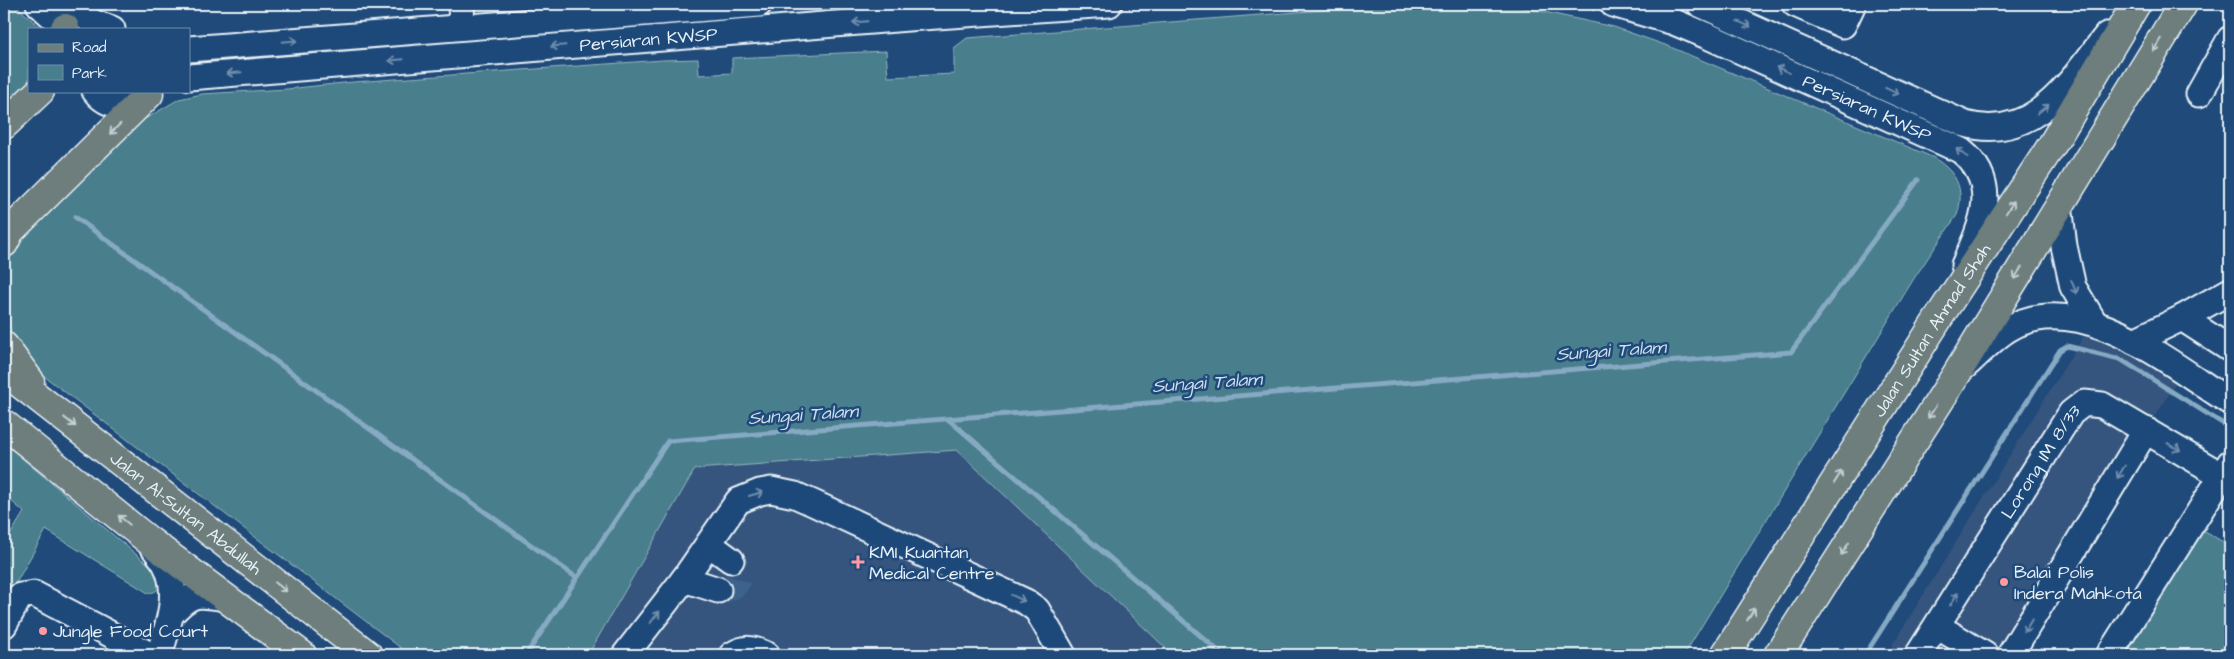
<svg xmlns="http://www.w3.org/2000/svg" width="2234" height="659" font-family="'Architects Daughter',sans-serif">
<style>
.built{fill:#34547e}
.green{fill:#497e8c;stroke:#98b8c2}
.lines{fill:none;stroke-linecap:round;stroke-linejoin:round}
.stream{stroke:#86aac3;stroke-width:5}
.minor-tunnel{stroke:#3d638d;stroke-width:25;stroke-dasharray:25 12;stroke-linecap:butt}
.minor-casing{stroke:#e8f1f8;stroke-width:29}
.major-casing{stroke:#e8f1f8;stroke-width:31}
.path{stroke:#e8f1f8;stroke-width:3;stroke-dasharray:1 4;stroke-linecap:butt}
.minor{stroke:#1f4a7a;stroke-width:25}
.major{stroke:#6d7e7c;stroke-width:28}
.oneway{stroke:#6f8dac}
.oneway2{stroke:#c3ced3}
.poi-dot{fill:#ff9aa2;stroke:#1f4a7a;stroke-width:2}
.labels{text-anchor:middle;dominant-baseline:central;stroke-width:5;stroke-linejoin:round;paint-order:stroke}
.street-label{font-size:18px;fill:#e8f1f8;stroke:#1f4a7a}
.poi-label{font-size:18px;fill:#e8f1f8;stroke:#1f4a7a;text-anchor:start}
.water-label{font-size:19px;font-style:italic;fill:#cfdfeb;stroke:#1f4a7a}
</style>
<rect width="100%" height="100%" fill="#1f4a7a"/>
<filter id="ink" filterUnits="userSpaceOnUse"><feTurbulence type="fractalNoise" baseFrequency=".02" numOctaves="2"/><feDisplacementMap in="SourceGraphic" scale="10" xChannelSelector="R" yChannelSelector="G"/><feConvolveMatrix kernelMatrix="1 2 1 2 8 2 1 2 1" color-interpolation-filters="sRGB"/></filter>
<g filter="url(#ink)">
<!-- built -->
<path class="built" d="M2088,329L2176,383L2008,655H1886Z
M957,450L1173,655H588L695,469Z"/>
<!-- green -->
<path class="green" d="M4,4H15L41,29H29V86L4,109Z
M1400,4H1507L1614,27L1668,46L1932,157C1955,170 1966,188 1957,215L1913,280L1684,655H1173L957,450L695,469L588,655H410L40,373L15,346L5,311L4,270L14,240L135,125L179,99L202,94L287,89L353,82L663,60L698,59L699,75L732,73V58L886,51L888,77L954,74V48L967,38Z
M4,443L156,571C161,582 163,592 148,593L46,530L4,604V545L24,512L4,495Z
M2199,528L2230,546V655H2123Z"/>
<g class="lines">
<!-- stream -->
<path class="stream" d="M75,217L577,578
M948,419L1223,655
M526,655L668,441L1791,352L1918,180
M1865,655L2060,350L2067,346L2120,359L2230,428"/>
<!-- minor-tunnel -->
<path class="minor-tunnel" d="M718,590C739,591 747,574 731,560"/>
<defs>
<g id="minor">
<path d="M39,4L66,29"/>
<path d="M70,4L92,22L112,29"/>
<path d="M461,4L462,26"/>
<path id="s1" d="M1613,4L1674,22L1710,37L1960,150C2002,183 1982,225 1964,265"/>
<path d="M1700,4L1965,124C2035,143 2070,81 2107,35"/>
<path d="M1795,4L1843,25L1853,4"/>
<path d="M189,49L759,4"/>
<path id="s2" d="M189,77L908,18L1109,4"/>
<path d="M95,91C109,109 132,108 148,95"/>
<path d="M2199,94L2230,39"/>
<path d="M2059,205L2064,246L2073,287L2094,322"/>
<path d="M2182,318L2230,349"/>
<path d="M2134,341L2182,318L2230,291"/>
<path d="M1965,366C1979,354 1993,338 2008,329C2079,286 2173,366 2230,402"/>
<path d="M151,544C155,550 161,556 165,563C181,592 168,626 159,655"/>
<path d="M709,544L731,560"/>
<path d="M684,579L718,590"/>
<path d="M171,614C191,592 197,593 226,598"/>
<path d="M4,625L20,596L34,594L150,655"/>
<path d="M1937,626L1985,655"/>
<path d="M625,655L684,579L738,501L760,492L771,490L795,495L813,503L1026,602L1037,610L1063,655"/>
<path d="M732,655C745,647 753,648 767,655"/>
<path id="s3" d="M1918,655L2071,413L2084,403L2102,405L2221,475"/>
<path d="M2010,655L2146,430"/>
<path d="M2109,655L2230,463"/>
</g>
<g id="major">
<path d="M65,28V29"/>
<path d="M4,125L40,91"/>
<path d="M4,243L10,231L149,94"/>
<path d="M4,346L30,381"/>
<path id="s4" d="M4,371L368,655"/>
<path d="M4,424L148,540L302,655"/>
<path id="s5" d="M1725,655L1945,308L2052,145L2136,4"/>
<path d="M1778,655L1956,375L2183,4"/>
</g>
</defs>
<!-- minor casing -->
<use href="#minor" class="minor-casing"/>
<!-- major casing -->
<use href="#major" class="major-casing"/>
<!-- path -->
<path class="path" d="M1574,4L1595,10
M1129,8L1181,4"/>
<!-- minor -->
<use href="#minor" class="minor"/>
<!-- major -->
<use href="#major" class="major"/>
</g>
<!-- one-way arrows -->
<defs><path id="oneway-shaft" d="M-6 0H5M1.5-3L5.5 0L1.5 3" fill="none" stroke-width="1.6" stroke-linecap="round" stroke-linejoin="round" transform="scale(1.25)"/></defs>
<g class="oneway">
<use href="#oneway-shaft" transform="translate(860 22) rotate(175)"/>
<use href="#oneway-shaft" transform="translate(1744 24) rotate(24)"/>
<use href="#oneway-shaft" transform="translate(290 41) rotate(-5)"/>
<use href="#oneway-shaft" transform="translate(558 46) rotate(175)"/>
<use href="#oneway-shaft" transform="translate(396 60) rotate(175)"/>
<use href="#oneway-shaft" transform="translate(1783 70) rotate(-156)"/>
<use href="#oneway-shaft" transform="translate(234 73) rotate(175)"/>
<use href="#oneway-shaft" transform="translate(1892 91) rotate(24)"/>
<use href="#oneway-shaft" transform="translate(2043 109) rotate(-38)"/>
<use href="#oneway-shaft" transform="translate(1962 153) rotate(-144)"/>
<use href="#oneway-shaft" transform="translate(2074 287) rotate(67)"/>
<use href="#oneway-shaft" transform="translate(2174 447) rotate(31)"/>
<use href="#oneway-shaft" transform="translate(2121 472) rotate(121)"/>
<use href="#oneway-shaft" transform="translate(756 494) rotate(-16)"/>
<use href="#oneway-shaft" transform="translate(1018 598) rotate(25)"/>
<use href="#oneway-shaft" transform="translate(1954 599) rotate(-58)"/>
<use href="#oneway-shaft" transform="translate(655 617) rotate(-52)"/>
<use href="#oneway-shaft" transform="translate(2028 626) rotate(121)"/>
</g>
<g class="oneway2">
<use href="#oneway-shaft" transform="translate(2157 45) rotate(121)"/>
<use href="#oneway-shaft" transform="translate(115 129) rotate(136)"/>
<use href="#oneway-shaft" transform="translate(2010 207) rotate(-57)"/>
<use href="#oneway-shaft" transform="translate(2018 273) rotate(121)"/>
<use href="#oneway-shaft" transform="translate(1932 412) rotate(122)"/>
<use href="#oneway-shaft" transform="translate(70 422) rotate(38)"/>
<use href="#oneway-shaft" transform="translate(1838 477) rotate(-58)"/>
<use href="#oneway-shaft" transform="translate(124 520) rotate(-141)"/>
<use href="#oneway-shaft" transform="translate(1845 549) rotate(122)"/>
<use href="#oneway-shaft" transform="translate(281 587) rotate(38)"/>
<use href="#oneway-shaft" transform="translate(1751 614) rotate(-58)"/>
</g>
</g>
<!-- markers -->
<g class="poi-dot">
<path d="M855.5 554.5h5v5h5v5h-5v5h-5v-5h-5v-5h5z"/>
<circle cx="2004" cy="582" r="5"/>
<circle cx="43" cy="631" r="5"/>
</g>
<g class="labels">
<!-- street labels -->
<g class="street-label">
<text stroke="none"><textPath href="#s2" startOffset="461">Persiaran KWSP</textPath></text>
<text stroke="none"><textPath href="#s1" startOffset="275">Persiaran KWSP</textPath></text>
<text stroke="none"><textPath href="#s5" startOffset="385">Jalan Sultan Ahmad Shah</textPath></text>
<text stroke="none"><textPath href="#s3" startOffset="229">Lorong IM 8/33</textPath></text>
<text stroke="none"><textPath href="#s4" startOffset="231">Jalan Al-Sultan Abdullah</textPath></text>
</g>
<!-- poi labels -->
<g class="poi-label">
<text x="869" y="552">KMI Kuantan<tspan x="869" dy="21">Medical Centre</tspan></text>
<text x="2014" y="572">Balai Polis<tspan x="2014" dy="21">Indera Mahkota</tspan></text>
<text x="53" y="631">Jungle Food Court</text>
</g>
<!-- water labels -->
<g class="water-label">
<text transform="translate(1611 351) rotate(-4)">Sungai Talam</text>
<text transform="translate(1207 383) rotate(-4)">Sungai Talam</text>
<text transform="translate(803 415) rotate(-4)">Sungai Talam</text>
</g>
</g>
<!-- margin -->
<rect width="2234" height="659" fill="none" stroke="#1f4a7a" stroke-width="20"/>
<rect x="10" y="10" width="2214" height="639" fill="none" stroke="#e8f1f8" stroke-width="2" filter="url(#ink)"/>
<!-- legend -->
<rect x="28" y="28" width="162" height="65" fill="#1f4a7a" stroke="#6f8dac"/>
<rect x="38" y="44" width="25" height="8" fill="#6d7e7c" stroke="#6f8dac"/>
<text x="72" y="52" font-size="15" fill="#e8f1f8">Road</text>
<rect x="38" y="65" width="25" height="15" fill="#497e8c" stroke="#6f8dac"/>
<text x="72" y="78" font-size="15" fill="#e8f1f8">Park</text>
</svg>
